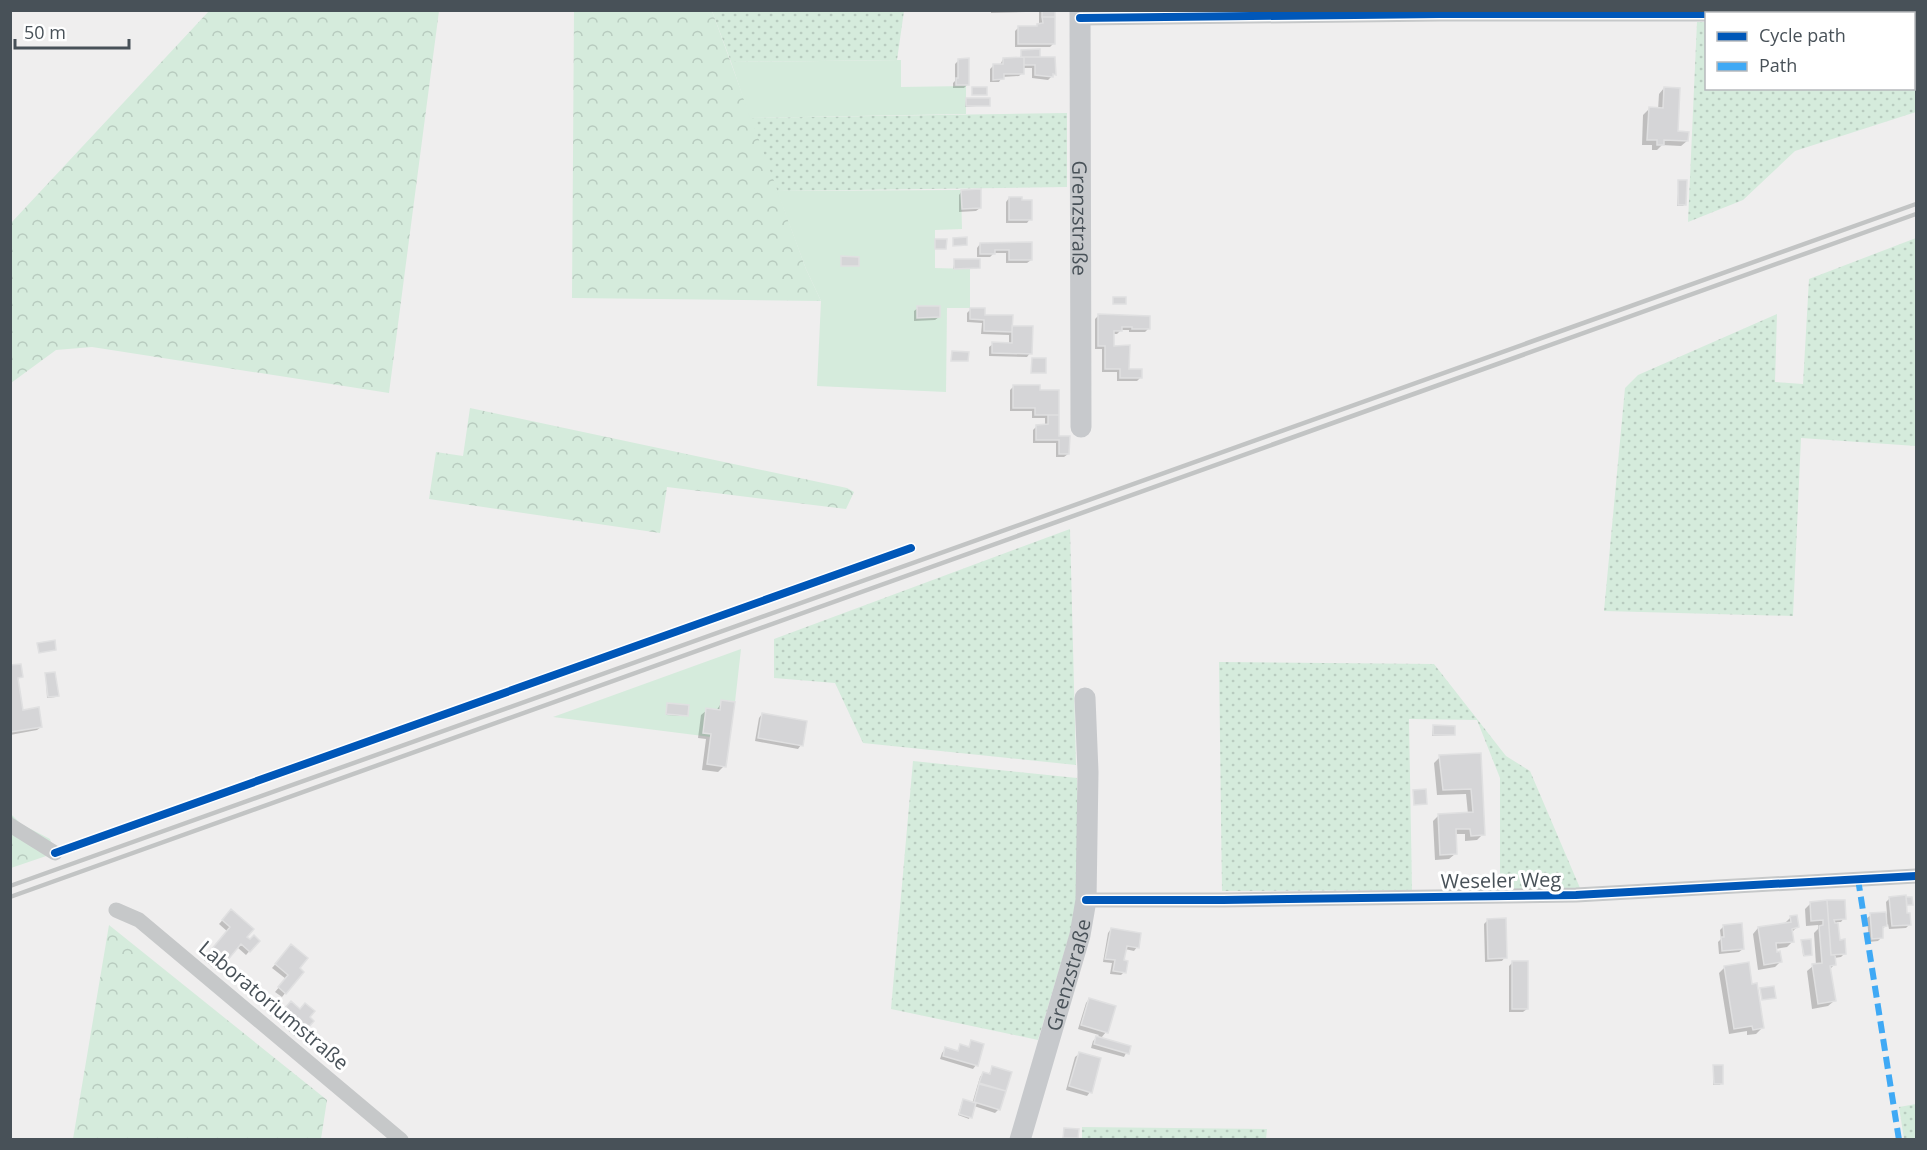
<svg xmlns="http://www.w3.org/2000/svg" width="1927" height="1150" font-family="'Open Sans',sans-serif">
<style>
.grass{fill:url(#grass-dots)}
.forest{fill:url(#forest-crowns)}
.green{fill:#d5ebdc}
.shadow{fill:#0003}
.building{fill:#d5d5d7;stroke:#e0e0e1;stroke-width:1.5}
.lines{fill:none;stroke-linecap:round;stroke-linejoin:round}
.lane{stroke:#c6c8c9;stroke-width:8}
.street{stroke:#c6c8c9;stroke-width:15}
.secondary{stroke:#c7c9cc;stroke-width:21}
.rail{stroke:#c2c4c4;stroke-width:4.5}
.quiet{stroke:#3fa9f5;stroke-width:6;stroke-dasharray:12 6;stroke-linecap:butt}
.cycleway-casing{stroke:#fff;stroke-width:11}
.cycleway{stroke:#0057b8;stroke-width:8}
.labels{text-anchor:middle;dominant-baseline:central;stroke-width:6;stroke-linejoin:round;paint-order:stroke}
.street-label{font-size:20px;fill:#485158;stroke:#fff}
</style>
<defs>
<pattern id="grass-dots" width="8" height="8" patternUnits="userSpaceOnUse" patternTransform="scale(1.5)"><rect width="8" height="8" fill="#d5ebdc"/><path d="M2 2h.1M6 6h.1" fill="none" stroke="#b8cbbf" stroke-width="1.8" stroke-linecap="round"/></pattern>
<pattern id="forest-crowns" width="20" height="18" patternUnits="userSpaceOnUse" patternTransform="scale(1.5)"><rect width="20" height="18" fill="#d5ebdc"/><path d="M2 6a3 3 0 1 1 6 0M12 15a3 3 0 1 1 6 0" fill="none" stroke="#b8cbbf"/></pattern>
</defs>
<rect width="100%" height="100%" fill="#efeeee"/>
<!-- grass -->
<path class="grass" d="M712,11H904L897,60L731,62Z
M1697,22H1706V88H1914V29H1916V112L1795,151L1743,200L1688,222Z
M1067,113V187L777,191L750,118Z
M1916,238V446L1801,438L1793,616L1604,611L1625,388L1638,375L1777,314L1775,382L1803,384L1809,279Z
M1070,529L1076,765L863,743L835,683L774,678V639Z
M1219,662L1434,664L1506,756L1530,771L1580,888L1500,893V778L1477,720L1409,719L1412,890L1222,891Z
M913,761L1077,778L1078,906L1038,1040L891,1009Z
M1916,1104V1139H1904L1899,1107Z
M1082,1127L1267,1129L1266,1139H1082Z"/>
<!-- forest -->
<path class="forest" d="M209,11H439L389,393L92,347L56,350L11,383V223Z
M574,11H712L806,269L821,301L572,298Z
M470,408L847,488L854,492L846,509L667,487L660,533L429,499L436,452L463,456Z
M10,813L21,824L50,839L55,853L11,868Z
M109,925L327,1100L321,1139H73Z"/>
<!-- green -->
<path class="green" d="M901,60V87L966,86V114L750,118L731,62Z
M961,190L962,229L935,230V268L970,269V308H947L946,392L817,386L821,301L806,269L777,191Z
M741,649L735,702L720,710L706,708L711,737L553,717Z"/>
<!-- shadow -->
<path class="shadow" d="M991,10H1028L1026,12L991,13Z
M1039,10H1054V43L1050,47H1015V31L1019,27H1036L1039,25Z
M1022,51L1038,56L1054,74L1048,80L1032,78V68H1022V73L1019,76L1002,77L999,82H990V69L993,66L1000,65L1003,59H1020Z
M959,60L968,84L964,88H953V83L955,81V64Z
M1664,88L1676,132L1687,141L1681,146L1662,145L1657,150H1652V145H1642L1643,115L1649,109L1658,110L1659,94Z
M966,100L989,105L965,107Z
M1679,181L1684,205L1683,206H1677Z
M962,191L980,208L976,211L959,212V195Z
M1009,198L1030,219L1027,223H1006V202Z
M980,244H1031V260L1027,263H1006V253H994L990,257H977V248Z
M955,260L978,268L953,269Z
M918,308L939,317L935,320L914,321V311Z
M971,309L1011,327L1030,353L1027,357L989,356V347L993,344H1009V335L981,334L982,323L967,322V313Z
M1098,316L1148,329L1145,332H1129V330H1121L1117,334H1113V348L1127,370L1140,378L1137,381H1117V372H1102V349H1095V319Z
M1013,387L1038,391H1057V437H1068V454L1064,457H1056V443H1033V430L1037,426H1045V418H1032V411H1010V390Z
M10,667L21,676L17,680L21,711L41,727L37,730L10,735Z
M46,674L57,696L56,697L47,698Z
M722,702L724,766L718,772L702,770L706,739L698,738L701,715L707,710L716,711Z
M668,704L687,716L666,715Z
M762,714L801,745L798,749L755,741L759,718Z
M1433,727L1453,735L1432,736Z
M1479,754L1483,834L1477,840L1465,841V834H1455V854L1449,859L1435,860L1433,821L1439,815L1468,814L1466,794L1437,795L1434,763L1440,757Z
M1890,898H1911V904L1905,906L1910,924L1906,928L1889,929L1888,924L1881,930L1882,937L1878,941L1869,942L1867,918L1871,915L1887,914L1886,902Z
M1811,903L1844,918L1841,922H1837L1838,941L1844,954L1841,957L1834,958L1835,964L1829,970L1834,1001L1828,1006L1812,1009L1807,971L1813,966L1816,965L1814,933L1818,929V925L1806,926L1805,909Z
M231,911L245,937L250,941H258L246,955L237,947L216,970L204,960L228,932L219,924Z
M1791,917L1797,927L1791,933L1793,941L1787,947L1775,949L1780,962L1775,967L1758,970L1753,934L1758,928L1784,924Z
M1488,920L1505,957L1502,961L1485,962L1484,924Z
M1724,926L1743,949L1739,952L1719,954L1718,942L1721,939L1720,930Z
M1111,929L1137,947L1134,951L1125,949L1123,962L1124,972L1121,975L1110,974L1112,963L1103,962L1108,933Z
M1802,941L1811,954L1809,956H1803Z
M288,950L302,972L282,997L275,992L286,979L272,968Z
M1512,963L1527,1009L1523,1012H1509V966Z
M1725,967L1751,986L1762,1028L1756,1034L1747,1035V1031L1729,1034L1719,973Z
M1089,999L1106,1032L1101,1038L1129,1047L1124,1057L1091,1048L1093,1041L1099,1035L1078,1029L1086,1003Z
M288,1006L300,1011V1035L297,1038L276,1020Z
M972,1042L976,1065L973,1069L940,1059L942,1053L945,1049L956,1052L961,1046L967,1048Z
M1079,1054L1090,1092L1087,1096L1066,1090L1075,1057Z
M1714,1066L1721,1083L1720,1085H1713Z
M993,1068L1010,1073L999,1109L995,1113L974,1106L969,1119L958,1115L962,1102L972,1104L980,1077L983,1073L988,1075Z"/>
<!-- building -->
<path class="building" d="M1042,10H1055V17H1042Z
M1042,17H1055V44H1018V26H1037V24L1043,23Z
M1040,49V57H1021V50Z
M1024,57V74H1004V79L993,80V64H1003V58Z
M1024,57H1055L1056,75L1053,74V77L1035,75V65H1024Z
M969,58V85H956V78H958V59Z
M972,87H987V95H972Z
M1664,87L1680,88L1678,131L1689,132L1688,141L1664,140V145H1657V140H1647L1649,107L1663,108Z
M966,98H990V106H966Z
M1678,180H1687L1686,205H1678Z
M981,189V208L962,209L961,190Z
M1009,197H1022V200H1032V220H1009Z
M967,237V245L953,246V238Z
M935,239H947L946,249H935Z
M1032,242V260H1009V250H995V254H980V243Z
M841,256L859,257V266H841Z
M954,259H980V268L954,269Z
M1113,297H1126V304H1113Z
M917,306H940V317L917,318Z
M970,308H985V315H1013L1012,332L984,331V320L970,319Z
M1098,314L1150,316V329H1132V327H1122V331H1114V346L1130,345L1129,369H1142V378H1120V369H1105V346H1098Z
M1012,326H1033L1032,354L992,353V342L1012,343Z
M952,351L969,352L968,361H951Z
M1032,358H1046V373H1031Z
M1013,385H1040V390H1059V415H1035V408H1013Z
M1048,415H1059V436H1070L1069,454H1059V440H1036V425L1048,424Z
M55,640L56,650L39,653L37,643Z
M21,664L23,677L18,678L23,710L39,707L42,727L10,732V665Z
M55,672L59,696L48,697L45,673Z
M721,700L735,702L726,767L707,764L711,734L703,733L706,708L720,710Z
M667,703L689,705L688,716L666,714Z
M762,713L807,721L803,746L758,738Z
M1433,725L1455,726V735H1433Z
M1481,753L1485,835L1471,836L1470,829H1456L1457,854L1440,855L1438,814L1473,812L1471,789L1443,790L1439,755Z
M1426,789L1427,804L1414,805L1413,790Z
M1906,895L1907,913H1910L1911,925L1892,926L1889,897Z
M1906,897H1912L1913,905H1907Z
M1827,900H1845L1846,919L1834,920L1835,923H1838L1840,940L1845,939L1846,954L1831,955Z
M1827,900L1831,955H1835L1836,965L1830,966L1836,1001L1818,1004L1812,964L1822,963L1819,926L1823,925V920L1811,921L1810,902Z
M231,909L254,929L247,937L250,939L254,935L260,941L250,952L241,944L221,968L206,956L230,927L222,920Z
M1886,912L1887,926L1883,927V938L1872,939L1870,913Z
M1797,915L1799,927L1792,929L1794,942L1776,943L1777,952L1780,951L1782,962L1764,965L1758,927L1791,922L1790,916Z
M1506,918L1507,958L1488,959L1487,919Z
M1742,923L1744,949L1722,951L1721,937H1724L1723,925Z
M1111,928L1141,933L1139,948L1127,946L1124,960L1128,961L1126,973L1113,971L1115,960L1105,959Z
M1811,939L1812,955L1804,956L1801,940Z
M291,944L308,958L300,968L304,972L286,994L278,987L288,975L275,964Z
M1512,961H1528V1009H1512Z
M1749,962L1752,984L1757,983L1764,1028L1753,1030L1752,1026L1734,1029L1724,966Z
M1774,986L1776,998L1762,1000L1760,988Z
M1089,998L1116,1006L1108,1033L1081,1025Z
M291,1001L300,1009L305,1003L315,1011L310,1017L314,1021L301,1036L278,1016Z
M1096,1036L1131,1046L1129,1054L1094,1044Z
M971,1040L984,1044L978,1066L943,1056L945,1047L958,1051L960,1044L969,1047Z
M1079,1052L1101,1058L1092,1093L1069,1086Z
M1713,1065H1723V1084H1714Z
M992,1066L1012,1072L1006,1091L979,1083L983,1072L990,1074Z
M979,1084L1006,1091L1000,1110L974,1102Z
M963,1099L976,1103L972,1118L959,1114Z
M1064,1128L1079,1129L1078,1138H1063Z"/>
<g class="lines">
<!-- lane -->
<path class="lane" d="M1872,14L1873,10"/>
<!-- street -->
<path class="street" d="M1080,18L1440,14H1706
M1914,20H1916
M10,825L55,853
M1086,900H1223L1576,895L1916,876
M116,910L139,920L401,1140"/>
<!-- secondary -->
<g class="secondary">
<path id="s1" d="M1080,10L1081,427"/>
<path id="s2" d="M1020,1140L1080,935L1086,900L1088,772L1085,698"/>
</g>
<!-- rail -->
<path class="rail" d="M10,886L1916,204
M10,897L1916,214"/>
<!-- quiet -->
<path class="quiet" d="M1858,879L1899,1140"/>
<defs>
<path id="cycleway" d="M1080,18L1440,14H1706
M55,853L911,548
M1086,900H1223L1576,895L1916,876"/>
</defs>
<!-- cycleway casing -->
<use href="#cycleway" class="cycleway-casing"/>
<!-- cycleway -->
<use href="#cycleway" class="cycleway"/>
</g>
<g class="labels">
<!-- street labels -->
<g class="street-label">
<text stroke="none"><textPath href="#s1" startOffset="208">Grenzstraße</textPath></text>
<text transform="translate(1501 880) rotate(-1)">Weseler Weg</text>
<text stroke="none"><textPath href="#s2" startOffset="172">Grenzstraße</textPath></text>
<text transform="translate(274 1005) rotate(40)">Laboratoriumstraße</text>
</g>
</g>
<!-- border -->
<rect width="1927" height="1150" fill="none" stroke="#485158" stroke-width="24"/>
<!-- legend -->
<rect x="1705" y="12" width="210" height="78" fill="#ffffff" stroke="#b6b9bc" stroke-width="1.5"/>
<rect x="1717" y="32" width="30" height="9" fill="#0057b8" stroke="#b6b9bc" stroke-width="1.5"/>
<text x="1759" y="42" font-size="18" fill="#485158">Cycle path</text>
<rect x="1717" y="62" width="30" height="9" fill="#3fa9f5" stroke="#b6b9bc" stroke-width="1.5"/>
<text x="1759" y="72" font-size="18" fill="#485158">Path</text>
<!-- scale -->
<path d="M15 39v9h114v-9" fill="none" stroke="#485158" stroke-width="3"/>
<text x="24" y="39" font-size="18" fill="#485158" stroke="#ffffff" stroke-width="4.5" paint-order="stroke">50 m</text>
</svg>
